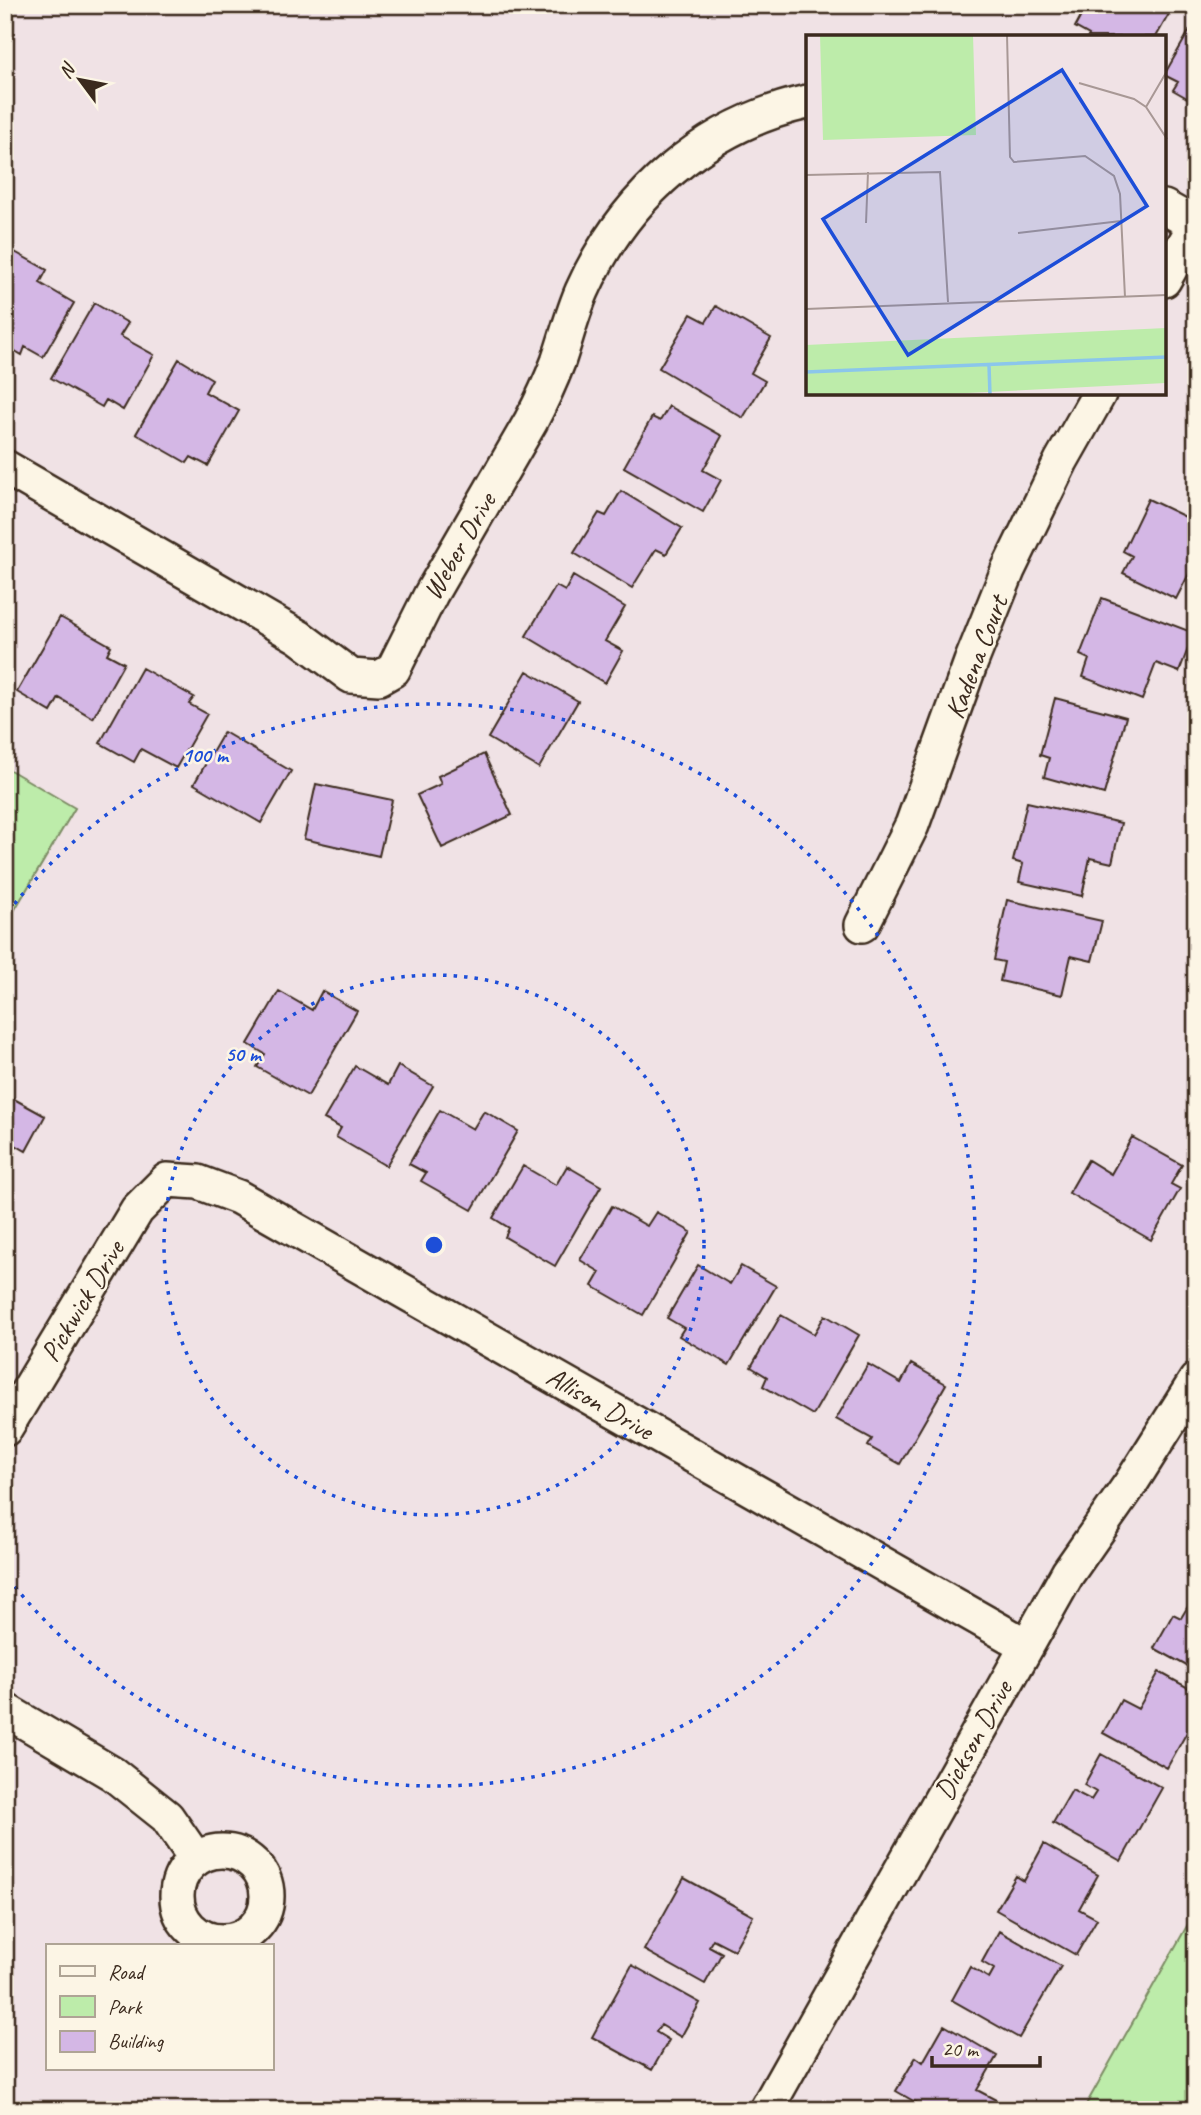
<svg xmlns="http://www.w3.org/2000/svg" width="1201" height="2115" font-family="Caveat,sans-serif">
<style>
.green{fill:#bdecaa;stroke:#7c8b64;stroke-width:2}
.building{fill:#d4b7e5;stroke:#3b2a1e;stroke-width:2}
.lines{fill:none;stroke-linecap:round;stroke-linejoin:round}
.minor-casing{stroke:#3b2a1e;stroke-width:38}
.minor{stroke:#fcf5e5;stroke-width:33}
.ring{fill:none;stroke:#1d4ed8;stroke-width:3.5;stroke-dasharray:3.5 7}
.labels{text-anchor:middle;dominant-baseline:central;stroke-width:5;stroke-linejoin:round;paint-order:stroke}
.street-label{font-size:28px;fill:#3b2a1e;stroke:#fcf5e5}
.inset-river{fill:none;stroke:#8bc6eb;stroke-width:3.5}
.inset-road{fill:none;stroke:#a89895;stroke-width:2}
.view{fill:#1d4ed8;fill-opacity:0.15;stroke:#1d4ed8;stroke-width:3.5}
.inset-edge{fill:none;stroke:#3b2a1e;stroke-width:3.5}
.centre{fill:#1d4ed8;stroke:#fcf5e5;stroke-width:3.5}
.ring-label{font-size:21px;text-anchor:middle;font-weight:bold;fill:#1d4ed8;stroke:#fcf5e5;stroke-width:5;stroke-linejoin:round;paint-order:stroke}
</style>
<rect width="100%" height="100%" fill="#f0e2e5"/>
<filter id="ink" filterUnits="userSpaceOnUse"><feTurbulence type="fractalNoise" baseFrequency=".0143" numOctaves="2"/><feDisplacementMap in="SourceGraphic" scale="14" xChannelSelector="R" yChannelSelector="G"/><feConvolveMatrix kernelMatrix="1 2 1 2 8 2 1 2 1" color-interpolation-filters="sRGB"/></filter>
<g filter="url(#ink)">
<!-- green -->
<path class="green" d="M5,767L75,808L5,926Z
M1196,1910V2110H1083Z"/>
<!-- building -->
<path class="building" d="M1087,5H1174L1156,37H1088L1089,35L1075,27Z
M1195,21L1196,22V103L1173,90L1178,82L1164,75Z
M13,251L47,270L40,283L74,303L43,357L25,347L22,355L5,345V265Z
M94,303L128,323L120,336L154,355L123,410L106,400L102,407L51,378Z
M716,306L771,338L751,373L765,381L743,418L659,368L691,314L706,322Z
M179,359L212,379L205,392L239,411L208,466L191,457L187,463L136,434Z
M669,406L722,436L703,470L721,480L703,512L624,467L652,417L660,421Z
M621,491L682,528L666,554L656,549L632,588L574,553L599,513L606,516Z
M1148,499L1196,522V565L1194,564L1176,599L1123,573L1132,556L1123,551Z
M573,576L625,607L605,641L623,651L605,683L526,636L556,586L565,591Z
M1102,598L1194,633L1179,672L1156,663L1142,700L1083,677L1089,659L1080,655Z
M60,617L111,646L107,654L124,663L93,718L59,698L51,712L17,692Z
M142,668L194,697L189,704L207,714L176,768L141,749L134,762L100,743Z
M527,671L578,701L539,768L488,738Z
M1055,698L1126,717L1104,794L1044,777L1049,758L1040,755Z
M224,732L291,771L261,823L194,784Z
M484,754L512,815L442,848L417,795L441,784L438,776Z
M316,784L392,800L379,856L304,839Z
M1027,802L1121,823L1112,863L1090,858L1082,896L1019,882L1023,864L1013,861Z
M1007,900L1102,921L1092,961L1071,956L1062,995L1000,981L1004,962L994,960Z
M279,991L312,1010L322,991L357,1011L308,1096L257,1067L265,1054L248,1044Z
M355,1066L388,1085L398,1066L433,1086L386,1166L336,1137L341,1128L324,1119Z
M5,1094L45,1116L26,1151L5,1139Z
M440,1110L473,1129L484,1111L518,1131L472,1210L421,1181L426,1173L409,1164Z
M1132,1137L1182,1165L1171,1184L1180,1189L1151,1240L1069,1193L1088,1160L1111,1174Z
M523,1166L556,1185L567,1166L601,1186L555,1266L505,1237L509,1228L493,1218Z
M612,1206L647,1226L656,1212L691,1232L643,1315L592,1286L600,1272L580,1260Z
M698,1265L730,1284L741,1266L776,1286L729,1365L679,1336L684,1328L667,1318Z
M781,1315L814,1334L825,1315L859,1335L813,1415L763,1386L767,1377L751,1367Z
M868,1364L901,1383L911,1364L946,1384L900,1464L868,1446L872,1439L836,1419Z
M1196,1593V1671L1154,1648L1173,1614L1181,1618Z
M1159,1672L1196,1692V1716L1167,1768L1103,1733L1121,1700L1138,1709Z
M1101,1754L1162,1788L1121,1861L1053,1823L1072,1790L1091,1800L1096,1792L1084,1785Z
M1044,1844L1098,1875L1079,1909L1097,1919L1076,1955L996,1910L1016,1876L1024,1881Z
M684,1878L753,1916L734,1950L713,1939L709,1946L722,1953L705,1984L644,1950Z
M999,1931L1061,1966L1019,2038L952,2000L970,1967L989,1978L994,1969L982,1962Z
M632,1965L700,2003L681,2037L661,2025L656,2032L669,2040L652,2070L592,2037Z
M944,2025L997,2056L977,2090L996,2100L991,2110H929L896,2091L916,2057L923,2062Z"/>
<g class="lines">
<defs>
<path id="minor" d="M1164,207L1196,225
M1164,280L1195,225
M5,467L299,637L351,676L379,678L393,670L431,594L531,421C541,402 550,383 558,362C566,339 572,314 582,291C624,196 705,125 807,102
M862,925L912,825L971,662L1008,570L1061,461L1099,394
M5,1429L137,1210L167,1180L198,1182L238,1197L1027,1646
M5,1710L113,1774L167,1817L196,1859
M177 1896a45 45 0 1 1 90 0a45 45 0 1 1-90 0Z
M766,2110L1068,1573L1131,1483L1196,1380"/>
</defs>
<!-- minor casing -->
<use href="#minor" class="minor-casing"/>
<!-- minor -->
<use href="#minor" class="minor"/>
</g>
</g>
<!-- distance rings -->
<g class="ring">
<circle cx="434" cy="1245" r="270"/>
<path d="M8 912A541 541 0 1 1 8 1578"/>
</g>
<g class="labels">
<!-- street labels -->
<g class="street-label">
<text transform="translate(459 546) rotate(-60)">Weber Drive</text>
<text transform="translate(976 657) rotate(-69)">Kadena Court</text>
<text transform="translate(82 1301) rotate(-59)">Pickwick Drive</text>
<text transform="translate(600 1403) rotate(30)">Allison Drive</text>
<text transform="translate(973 1740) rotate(-61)">Dickson Drive</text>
</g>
</g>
<!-- overview -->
<g transform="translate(806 35)">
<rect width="360" height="360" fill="#f0e2e5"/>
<path d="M14,0H167L170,100L17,105ZM360,293V348L121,360H0V310Z" fill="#bdecaa"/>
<path class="inset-river" d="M183,330L184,360M0,337L361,322"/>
<path class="inset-road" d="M201,0L204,122L208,127L279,121L308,141L314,159L319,262M273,48L328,64L340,72L361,104M340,72L361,36M0,140L134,137L142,267M60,188L62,137M212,198L315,186M0,274L361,260"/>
<path class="view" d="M256,35L341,171L102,320L17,184Z"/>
<rect width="360" height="360" class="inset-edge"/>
</g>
<circle cx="434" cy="1245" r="10" class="centre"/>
<g class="ring-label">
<text x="205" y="762">100 m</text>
<text x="243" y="1061">50 m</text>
</g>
<!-- margin -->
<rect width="1201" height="2115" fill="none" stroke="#fcf5e5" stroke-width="28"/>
<rect x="14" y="14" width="1173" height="2087" fill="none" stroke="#3b2a1e" stroke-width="2.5" filter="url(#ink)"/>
<!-- legend -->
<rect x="46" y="1944" width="228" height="126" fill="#fcf5e5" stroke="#afa495" stroke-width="2"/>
<rect x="60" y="1966" width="35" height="10" fill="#fcf5e5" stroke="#afa495" stroke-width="2"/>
<text x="108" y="1979" font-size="21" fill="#3b2a1e">Road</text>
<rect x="60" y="1996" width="35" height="21" fill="#bdecaa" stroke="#afa495" stroke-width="2"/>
<text x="108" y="2014" font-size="21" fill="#3b2a1e">Park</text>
<rect x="60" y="2031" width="35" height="21" fill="#d4b7e5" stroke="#afa495" stroke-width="2"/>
<text x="108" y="2048" font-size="21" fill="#3b2a1e">Building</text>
<!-- north arrow -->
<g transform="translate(80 80) rotate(302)" stroke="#fcf5e5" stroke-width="5" paint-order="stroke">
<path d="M0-5L12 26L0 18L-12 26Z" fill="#3b2a1e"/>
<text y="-10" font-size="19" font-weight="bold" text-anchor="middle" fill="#3b2a1e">N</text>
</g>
<!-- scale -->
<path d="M932 2056v10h108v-10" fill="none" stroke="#3b2a1e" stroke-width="3.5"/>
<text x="942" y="2056" font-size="21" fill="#3b2a1e" stroke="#fcf5e5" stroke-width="5" paint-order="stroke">20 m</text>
</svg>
